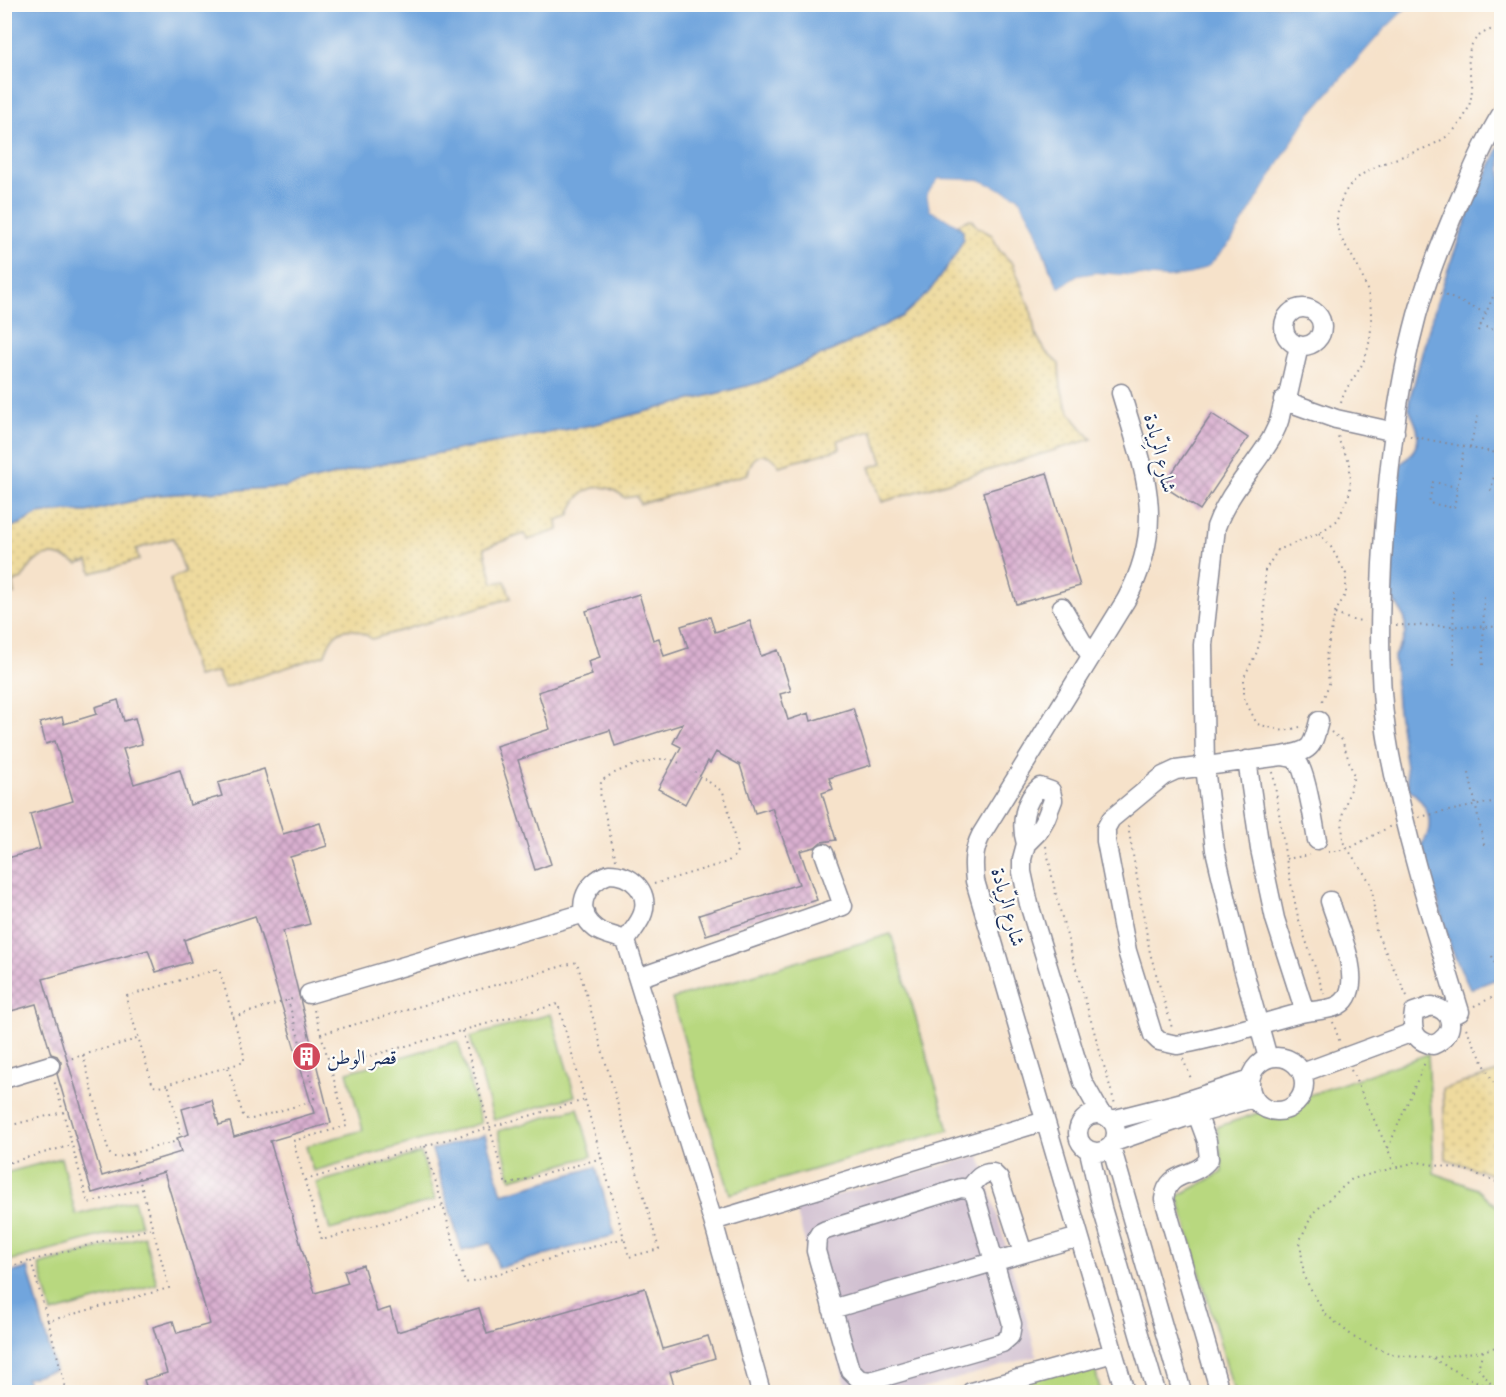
<svg xmlns="http://www.w3.org/2000/svg" width="1506" height="1397" font-family="'IM FELL French Canon',Amiri,serif">
<style>
.industrial{fill:#cfbdcf}
.sand{fill:url(#sand-dots);stroke:#84847e;stroke-width:1.5}
.green{fill:#b8d87f;stroke:#6a846e;stroke-width:1.5}
.water{fill:#71a5dd;stroke:#466a9e;stroke-width:1.5}
.pier{fill:#f6e2ca}
.building{fill:url(#building-cross-hatch);fill-rule:evenodd}
.lines{fill:none;stroke-linecap:round;stroke-linejoin:round}
.minor-casing{stroke:#888894;stroke-width:21}
.path{stroke:#888894;stroke-width:2;stroke-dasharray:1.5 4.5;stroke-linecap:butt}
.minor{stroke:#fff;stroke-width:18}
.labels{text-anchor:middle;dominant-baseline:central;stroke-width:4.5;stroke-linejoin:round;paint-order:stroke}
.street-label{font-size:20px;fill:#1b2f5e;stroke:#fdfcf7}
.poi-label{font-size:20px;fill:#1b2f5e;stroke:#fdfcf7;text-anchor:start}
</style>
<defs>
<pattern id="sand-dots" width="8" height="8" patternUnits="userSpaceOnUse" patternTransform="scale(1.5)"><rect width="8" height="8" fill="#eeda9e"/><path d="M2 2h.1M6 6h.1" fill="none" stroke="#ccbb8a" stroke-width="1.8" stroke-linecap="round"/></pattern>
<pattern id="building-cross-hatch" width="8" height="8" patternUnits="userSpaceOnUse" patternTransform="scale(1.5)"><rect width="8" height="8" fill="#dab0d0"/><path d="M0 0l8 8M0 8l8-8" fill="none" stroke="#b090ac"/></pattern>
</defs>
<rect width="100%" height="100%" fill="#fdfcf7"/>
<filter id="ink" filterUnits="userSpaceOnUse"><feTurbulence type="fractalNoise" baseFrequency=".0167" numOctaves="2"/><feDisplacementMap in="SourceGraphic" scale="12" xChannelSelector="R" yChannelSelector="G"/><feConvolveMatrix kernelMatrix="1 2 1 2 8 2 1 2 1" color-interpolation-filters="sRGB"/></filter>
<filter id="wash" filterUnits="userSpaceOnUse"><feTurbulence type="fractalNoise" baseFrequency=".008" numOctaves="4" result="noise"/><feDisplacementMap in="SourceGraphic" scale="24" xChannelSelector="R" yChannelSelector="G"/><feGaussianBlur stdDeviation="1.35" result="paint"/><feColorMatrix in="noise" values="0 0 0 0 0 0 0 0 0 0 0 0 0 0 0 0 0 1.4 0 .05"/><feComposite in="paint" operator="in"/></filter>
<g filter="url(#wash)">
<rect width="100%" height="100%" fill="#f6e2ca"/>
<!-- industrial -->
<path class="industrial" d="M980,1155L1037,1356L910,1392H848L795,1207Z"/>
<!-- sand -->
<path class="sand" d="M971,219L977,227L992,235L999,250L1013,264L1032,314L1035,333L1046,352L1059,364C1060,399 1067,415 1092,439L882,502L870,467L883,463L872,431L838,440L840,449L779,466C768,447 750,454 748,474L640,504L637,496L625,498C601,477 578,488 569,516L557,520L558,530L528,540L524,534L484,548L493,583L505,581L511,598L372,639C349,622 333,628 325,655L224,688L217,672L197,677L170,579L185,572L173,538L136,549L139,560L92,573L88,561L78,564C51,549 37,552 22,579L12,583L15,594L5,596V529L20,524L38,514L64,511L87,512L158,495L285,487L380,464L596,424L758,383L842,346L903,316L963,231L957,224Z
M1501,1071H1502L1501,1178L1446,1159L1443,1089Z"/>
<!-- green -->
<path class="green" d="M891,934L949,1130L730,1194L672,999Z
M551,1014L575,1096L494,1120L470,1037Z
M458,1041L481,1123L313,1171L306,1146L363,1130L347,1072Z
M1428,1054L1434,1173L1477,1189L1501,1210V1392H1234L1178,1196L1223,1172L1217,1127Z
M578,1108L592,1156L511,1179L498,1131Z
M421,1153L435,1200L330,1230L316,1183Z
M61,1158L76,1215L134,1200L141,1225L5,1262V1173Z
M144,1236L157,1284L52,1313L39,1265Z
M1092,1359L1101,1392H971Z"/>
<!-- water -->
<path class="water" d="M5,5H1410L1383,31L1307,118L1232,241L1209,266L1192,274L1168,278L1096,273L1078,276L1059,288L1049,267L1034,226L1018,197L979,180L939,179L927,194L930,210L957,224L963,231V240L954,257L929,292L903,316L842,346L758,383L596,424L380,464L285,487L158,495L87,512L64,511L38,514L20,524L5,529Z
M1501,143L1502,977L1470,989L1451,948L1422,845C1437,823 1427,804 1409,789L1397,704L1394,656L1402,643L1405,633V620L1400,609L1392,599L1393,536L1401,464C1414,453 1422,441 1416,425C1414,419 1410,413 1409,407C1408,400 1413,388 1415,380C1435,298 1464,219 1501,143Z
M485,1135L502,1194L596,1167L615,1235L498,1268L491,1243L462,1251L432,1150Z
M28,1268L55,1370L26,1378L30,1392H5V1274Z"/>
<!-- pier -->
<path class="pier" d="M1413,4L1385,33L1309,120L1234,243L1211,268L1193,276L1168,281L1096,276L1079,279L1058,291L1046,268L1031,227L1016,199L979,183L940,182L930,195L933,208L960,223L957,224L930,210L927,194L939,179L979,180L1018,197L1034,226L1048,267L1059,288L1078,276L1096,273L1168,278L1192,274L1209,266L1232,241L1307,118L1383,31L1410,5Z"/>
<g id="blocks">
<!-- building -->
<path class="building" d="M1212,414L1248,438L1200,510L1163,486Z
M1047,473L1080,586L1016,604L983,492Z
M639,594L653,640L659,638L664,656L688,648L681,626L710,617L715,632L750,621L761,656L778,650L791,691L780,694L788,720L809,713L811,721L853,708L871,765L829,778L833,789L822,793L836,840L821,842L815,847L800,851L817,900L706,935L699,915L799,884L772,808L755,813L740,765L716,752L710,763L708,761L685,804L658,789L681,747L673,743L683,724L615,746L610,730L518,760L551,864L535,870L496,746L550,729L538,692L592,675L588,661L600,657L586,611Z
M118,700L124,721L135,718L142,744L123,749L134,784L180,770L190,805L222,796L218,783L264,769L283,834L320,823L327,846L290,857L310,924L283,931L331,1123L270,1141L315,1293L348,1283L344,1271L363,1265L377,1312L390,1308L397,1332L479,1308L487,1334L645,1288L663,1349L708,1336L715,1358L670,1372L676,1392H148L144,1380L167,1373L153,1327L173,1321L177,1333L210,1324L164,1172L92,1193L57,1074L61,1068V1062L57,1056L51,1054L36,1004L4,1013V859L40,849L30,814L73,801L55,741L46,744L40,723L62,717L64,724L97,714L95,707ZM255,916L314,1113L234,1137L230,1122L219,1125L212,1100L182,1109L189,1134L177,1138L181,1152L102,1176L43,979L148,950L156,972L191,962L184,940Z"/>
</g>
</g>
<g filter="url(#ink)">
<use href="#blocks" fill-opacity="0" stroke="#888894" stroke-width="1.5"/>
<g class="lines">
<defs>
<path id="minor" d="M1284 327a19 19 0 1 1 38 0a19 19 0 1 1-38 0Z
M1121,393C1144,470 1168,523 1126,600L981,835C973,851 973,863 975,881L1125,1392
M1283,400L1336,419L1395,432
M1062,607L1091,657
M1282,756C1311,751 1312,749 1319,721
M1247,760L1260,849L1275,919L1305,1012
M1317,840C1314,825 1306,768 1296,760C1292,757 1287,757 1282,756L1176,770L1163,776L1111,819L1106,828V841L1127,951L1153,1035L1159,1041L1177,1045C1219,1039 1260,1023 1301,1013C1316,1009 1339,1012 1347,997C1361,974 1337,925 1330,901
M1026,844C1020,824 1024,800 1040,787L1051,791L1053,800L1046,818L1038,832L1026,844L1022,859V872L1029,904L1083,1082L1101,1114
M609,874C630,874 650,890 643,913C640,923 631,932 626,941C617,936 604,935 596,929C572,911 585,882 609,874Z
M626,941L713,1221L761,1392
M638,978L843,906L824,853
M309,994L585,913
M1432,1006C1457,1012 1455,1036 1433,1045C1414,1041 1411,1030 1414,1012Z
M1448,1016L1460,1012C1434,927 1407,843 1390,755C1378,693 1379,627 1382,564C1387,481 1395,396 1417,315C1428,276 1443,238 1459,201C1472,171 1485,140 1502,113
M1250 1084a27 27 0 1 1 54 0a27 27 0 1 1-54 0Z
M1268,1058L1243,968L1215,850L1205,767L1203,645L1216,527C1228,493 1253,469 1271,439C1274,432 1279,424 1280,417C1282,409 1282,402 1288,395L1299,346
M1302,1073L1413,1032
M4,1079L50,1065
M1078 1133a19 19 0 1 1 38 0a19 19 0 1 1-38 0Z
M1197,1114L1207,1141L1209,1159C1193,1180 1168,1169 1164,1199L1220,1392
M1112,1120L1179,1103L1250,1080
M1114,1142L1183,1118L1254,1098
M1111,1146L1182,1392
M1089,1151L1102,1208L1156,1392
M961,1188L969,1189L975,1195L1012,1324L1010,1336L1002,1343L870,1381L859,1379L850,1370L816,1251L817,1238L820,1233L826,1230Z
M969,1189C976,1180 981,1172 993,1173L999,1179L1023,1253
M713,1221L1045,1121
M832,1309L1079,1237
M971,1392L1113,1353"/>
</defs>
<!-- minor casing -->
<use href="#minor" class="minor-casing"/>
<!-- path -->
<path class="path" d="M1440,293L1486,313L1502,276
M1480,325L1502,333
M1478,331L1486,313
M1341,403C1344,389 1353,380 1360,368C1369,353 1372,332 1371,315C1371,292 1360,270 1349,251C1346,246 1342,241 1340,235C1335,225 1337,214 1340,204C1354,155 1428,160 1455,129C1466,117 1471,105 1472,89C1473,81 1469,74 1469,66C1466,42 1479,31 1502,27
M1410,436L1502,454
M1470,447L1478,415
M1457,487L1433,482L1429,503L1454,508L1464,446
M1491,491L1502,437
M1319,533L1331,547L1346,574V593L1335,613L1326,656L1329,684L1321,705
M1453,591L1454,665
M1335,614L1352,620L1364,621
M1396,625L1502,627
M1483,665L1484,593
M1300,727L1284,731L1257,724L1244,698V677L1257,652L1264,623L1265,570L1278,550L1319,533L1338,520L1350,492V463L1339,441L1338,435
M1331,732L1342,740L1354,776L1342,816L1343,842L1372,885L1376,932L1408,998
M1497,767L1502,787
M1273,772L1285,854L1298,917L1324,994
M1469,773L1484,845
M1419,817L1502,800
M1128,826L1150,953L1172,1028
M1046,846L1055,891L1071,951L1115,1104
M1328,852L1348,849L1391,826
M1286,859L1310,855
M616,860L600,793L601,782C609,772 648,760 661,759C668,758 674,761 680,763
M654,884L727,862L735,856L737,851L728,807L723,792L695,772
M1492,956L1500,977H1502
M215,970H219L221,975L244,1055V1062L159,1087L153,1086L127,1001V996Z
M1474,1006L1502,993
M314,1010L321,1034L577,962L659,1249L629,1257L624,1238
M233,1017L295,998
M1333,1022L1340,1043
M1466,1028L1493,1082L1502,1094
M462,1031L506,1185L602,1158
M321,1034L347,1126L293,1141L322,1240L443,1206L465,1283L624,1238L558,1004L330,1067
M83,1055L109,1153L113,1157H119L174,1142L179,1138L180,1131L168,1084
M1183,1059L1192,1081
M66,1060L137,1039
M228,1068L243,1115L247,1119H252L313,1101L315,1096L288,1000
M1351,1070L1396,1167
M63,1112L88,1203L142,1189L169,1288L48,1321L67,1392
M4,1127L63,1112L54,1080
M425,1146L443,1206
M1388,1148L1426,1060
M132,1154L142,1189
M4,1164L72,1145
M305,1180L585,1100
M1502,1184L1466,1170L1416,1162L1352,1179L1313,1213L1300,1240L1304,1277L1325,1314L1355,1338L1393,1355L1431,1358L1483,1351L1502,1345
M31,1261L48,1321
M4,1268L152,1228
M1483,1351L1478,1368L1492,1385
M1433,1359L1475,1381L1502,1388"/>
<!-- minor -->
<use href="#minor" class="minor"/>
</g>
</g>
<!-- icons -->
<defs>
<symbol id="building-disc" viewBox="-11 -11 22 22"><circle r="9.5" fill="#d1495b" stroke="#fdfcf7"/><path d="M-4-6H4V6H1V3H-1V6H-4ZM-2.5-4.3h1.7v1.8h-1.7ZM.8-4.3h1.7v1.8H.8ZM-2.5-1h1.7V.8h-1.7ZM.8-1h1.7V.8H.8Z" fill="#fff"/></symbol>
</defs>
<g fill-rule="evenodd">
<use href="#building-disc" x="290" y="1040" width="33" height="33"/>
</g>
<g class="labels">
<!-- street labels -->
<g class="street-label">
<text transform="translate(1160 453) rotate(76)">شارع الرِّيادة</text>
<text transform="translate(1008 907) rotate(75)">شارع الرِّيادة</text>
</g>
<!-- poi labels -->
<g class="poi-label">
<text x="327" y="1057">قصر الوطن</text>
</g>
</g>
<!-- margin -->
<rect width="1506" height="1397" fill="none" stroke="#fdfcf7" stroke-width="24"/>
</svg>
